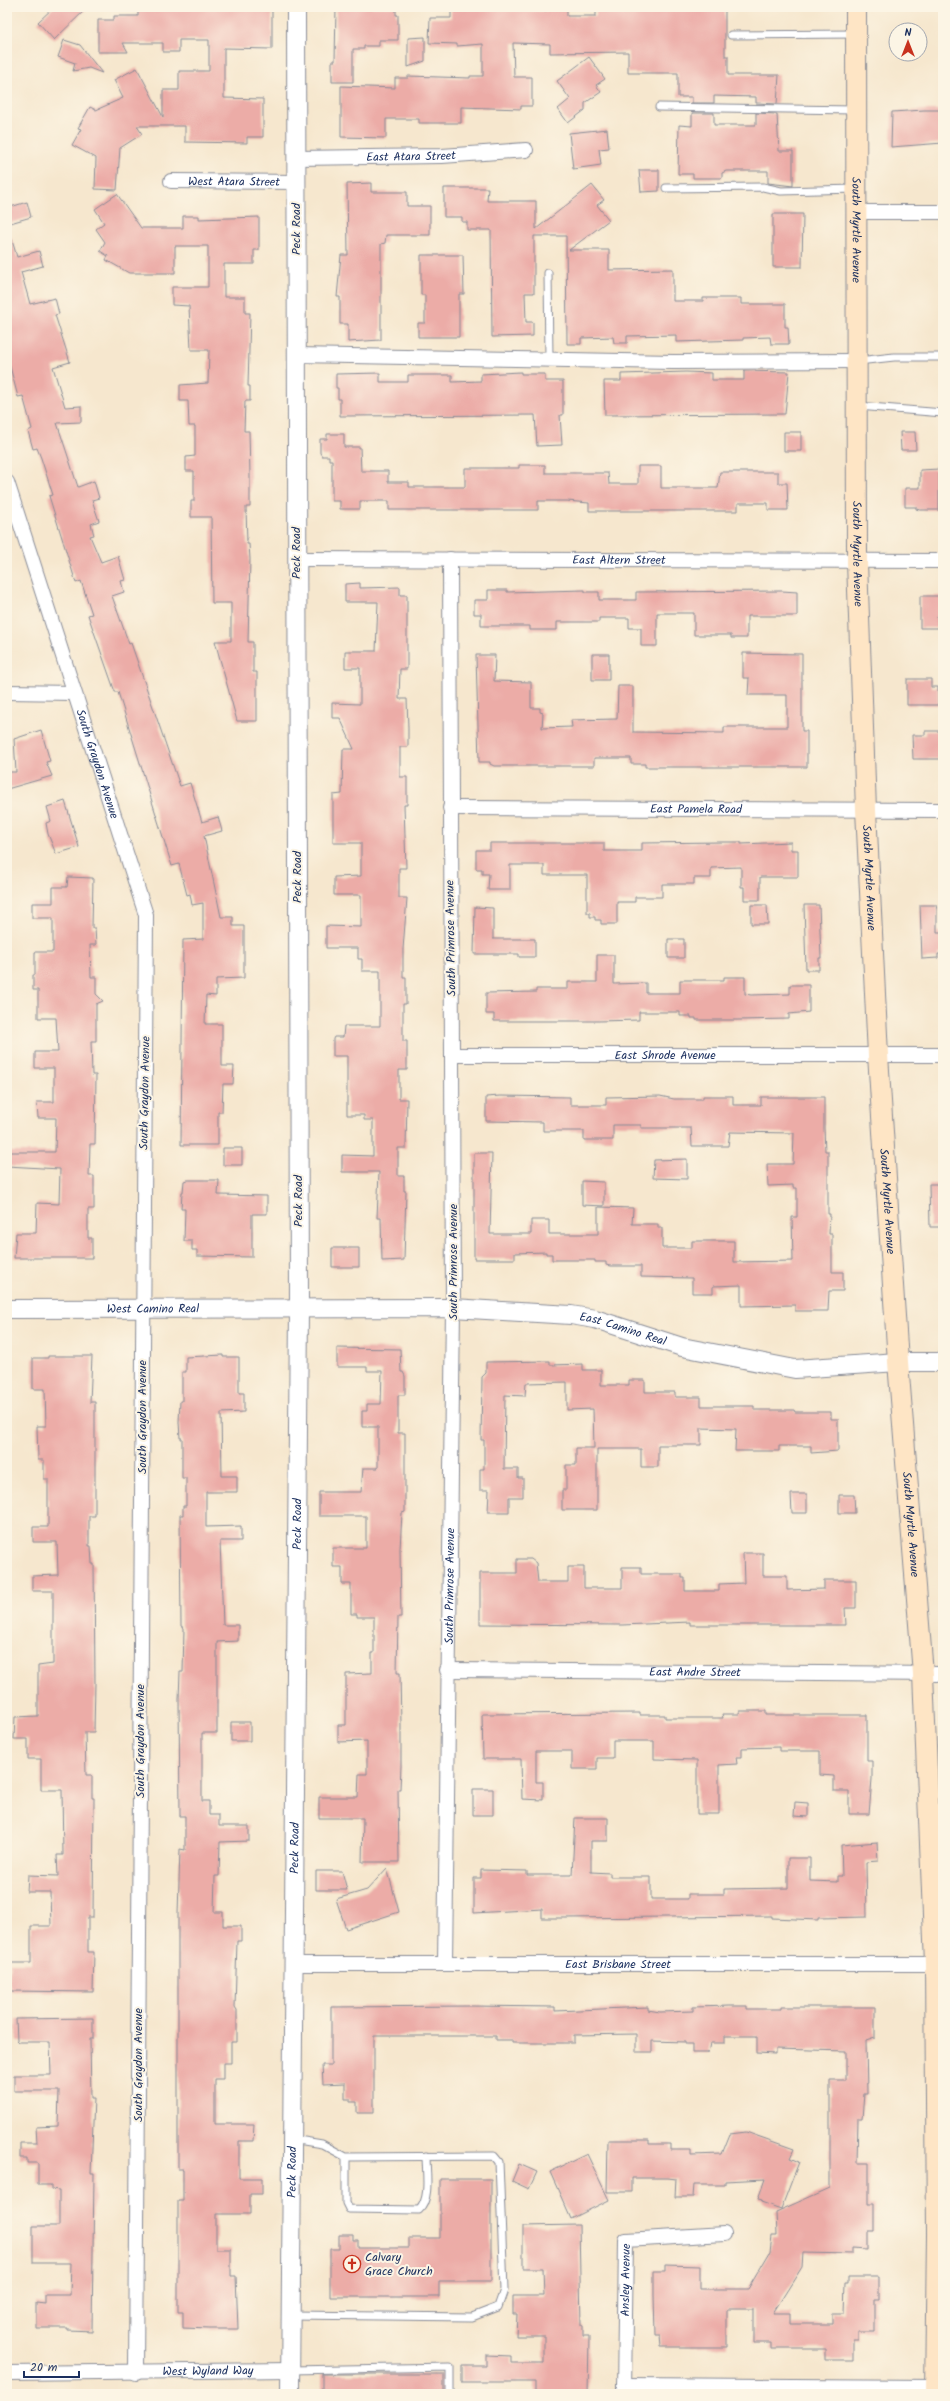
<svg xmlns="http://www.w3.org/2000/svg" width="950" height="2401" font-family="Kalam,sans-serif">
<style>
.building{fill:#ecaca7}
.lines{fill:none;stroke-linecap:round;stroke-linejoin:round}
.service-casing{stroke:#888b96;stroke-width:9}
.minor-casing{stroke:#888b96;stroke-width:16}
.tertiary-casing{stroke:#888b96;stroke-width:20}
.secondary-casing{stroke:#888b96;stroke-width:22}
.service{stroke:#fff;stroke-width:7}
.minor{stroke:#fff;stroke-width:14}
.tertiary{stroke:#fff;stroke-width:18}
.secondary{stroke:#fee5c5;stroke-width:20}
.labels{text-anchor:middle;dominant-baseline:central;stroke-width:4;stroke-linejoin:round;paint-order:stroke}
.street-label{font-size:12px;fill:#1b2f5e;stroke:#fcf5e5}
.poi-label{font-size:12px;fill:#1b2f5e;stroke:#fcf5e5;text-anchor:start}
</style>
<rect width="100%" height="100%" fill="#fcf5e5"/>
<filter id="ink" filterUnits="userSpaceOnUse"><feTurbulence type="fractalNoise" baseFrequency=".025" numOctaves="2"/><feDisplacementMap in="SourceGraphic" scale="8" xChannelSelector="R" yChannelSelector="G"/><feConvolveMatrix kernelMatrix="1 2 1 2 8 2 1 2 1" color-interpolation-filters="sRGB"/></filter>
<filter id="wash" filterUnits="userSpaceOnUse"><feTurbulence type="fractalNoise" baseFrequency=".012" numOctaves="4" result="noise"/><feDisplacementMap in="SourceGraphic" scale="16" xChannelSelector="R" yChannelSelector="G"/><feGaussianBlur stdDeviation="0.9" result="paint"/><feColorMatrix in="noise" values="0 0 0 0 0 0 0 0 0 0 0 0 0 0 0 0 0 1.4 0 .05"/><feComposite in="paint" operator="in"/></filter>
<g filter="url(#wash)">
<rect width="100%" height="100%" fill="#f6e7ce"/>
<g id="blocks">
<!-- building -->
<path class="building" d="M54,7H88L54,40L38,22Z
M138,7L272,8V49L224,48V98L263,99V137H247V143L185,142V126H137L142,134L120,148L117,190L95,189L96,158L72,145L81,129L78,128L90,107L96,110L123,98L114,80L137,68L163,117V90H179V71H209V40H179V52H163V43H123L128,52H98V20H114V16H138Z
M336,7H396V15H398V40H379V46H364V49H353V82H332V61H335Z
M451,7H499V10L546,11V7H567V16H596V7H725V56H728V75H779L777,104L756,103V97L714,96V103H692V97H678V73H628V52L550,53V44L513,43L514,77H532V106H521V109L461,107V123H419V119H386V138L341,137V86L395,88V78H408V76L470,78V76H483V44L457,46V44L429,43L430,18H451Z
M425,37V61L408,67V38Z
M64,40L80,45L102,73L89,68L73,71L75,63L58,57Z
M589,57L605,79L596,85L601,92L585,103V110L568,123L558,109L570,99L557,81Z
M924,110H943V143L891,147L892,112Z
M692,113H714V125H756V113L777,114L779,151H793V186L768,183V171H726L722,173V178H693V174H678L679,125L692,126Z
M607,129L609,148L599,149L601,165L573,169L569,133Z
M639,170H659V191L641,192Z
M371,183V192H407V206H430V235H386L385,243L381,244V340L348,342V324H340V297H337L341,255H348L347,184Z
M592,185L604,200L597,205L609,220L569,250H609V270L673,269V301H703V298H741V304H785V327H788L789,344H771L770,337L743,338V340L676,342V335L627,336V343H614L613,337L581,338V344H567L566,236H534V293H525L526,322H533V336L492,337L491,230H467V222H462V217H444V188H488L487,201H536V229Z
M117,194L141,228H183V216H199V219L259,217V250H254V264H224V297H245V313H250L248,386H250V401H245L244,431H249L250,476V507H246L247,544H249L250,559L248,642H253V672H257V721H237L215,641H231V603H212L211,517H191V501H194V471H186V457L195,456V426H189L188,401H180V385L208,383L209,350H191L189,306L172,305V287H208V246H175V273H129L106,260L108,256L100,251L105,242L96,229L104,223L95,209Z
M27,202L31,217L7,224V208Z
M773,214H803L802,267H773Z
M7,237H11L17,257L39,251L43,266L21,272L30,304L55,298L59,314L55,315L70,362L53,367L65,407L81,406V422L57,423L78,487L94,481L99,498L92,500L99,521L91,524L94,535L90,536L101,562L118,556L125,580L121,581L124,592L112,596L129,644L131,643L180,786L190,783L202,822L218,817L222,831L204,836L221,917H233V926H244V978L216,979V996L206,995L205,1024H222V1066H234L233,1084H223L222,1112H218V1145H181L183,940L203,939V903L192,905L190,894L187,895L179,864L172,866L118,692H115L88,615L92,614L81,581L76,583L49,496L53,495L41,458L37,448L33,449L28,431L32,429L23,396L18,397L7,355Z
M421,255H463L464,294H459V337H418V323H425V295H421Z
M744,371L789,372L785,414L605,415L604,381H621V374L686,372L712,373V380H744Z
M521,372V374H545V381H563V415H560L562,445L537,446L535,415L340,416V399H338V388H336V374L380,373V382H408V375H452V382L481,381V374Z
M784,432H801V451H784Z
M900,432H915L916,450H901Z
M327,434H344V447H360L361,471H388V482H409V487H465V468H519V465H545V473H608L609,484H638V466H661V488H718L720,472H778V483H787L788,510H768V503H738V511H589V503L567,501H538V510H389V501H360V509H340V501H332V460H329V456H322L320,453V439H327Z
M939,469V510H920L916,509V507H905V488H920V470Z
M360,583V588L400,587V595H407V669H400L399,699H407L408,728V747H400V777H407V805H404L406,868H399V898H407L403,949V977H406V1004H403V1041H407V1070H399V1099H407L406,1148H398V1176H404V1191H406L404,1260L382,1261L381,1218H377L379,1172H342V1155L373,1156V1120H364V1115H347V1056H333V1039L334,1037H343L344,1026H380V971H362V959H358V948H326V926L361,927V895H334V877L361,876V843H333V795L342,794L343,749H354L340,718H332V703L360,704V668H345V651H376L378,602H345V584Z
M488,590H507V592L585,590V592H599V600H636V592L782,591L797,592V616H747V638H731V635H694V613H657V646H641V628H629V618H599V622H557V630H530V626H481V614H474V600H488Z
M920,596H943V616H937L938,628H920Z
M743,653L802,654V731H807V767H645V764H631V758H594V766H494L490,764V762H479L476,655H495L494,681L531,682V708H540V712L543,713L542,728L572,727L571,720L617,719L618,686H633V732L724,733V727H787V695H748L749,678H743Z
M592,654H609V680H592Z
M907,679H931V687H938V705H907Z
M41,730L50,761L46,762L52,776L7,789V772H16L14,739Z
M925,731H943V759H913L912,735H925Z
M65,801L79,847L56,854L48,834L46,823L51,821L47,807Z
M721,842H741V844L791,842V850H798V877H760V900H744V887H741V867L711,868V878H694V884H662V897H635V902H617V924H601V920H595V917H590V913H587V875H544V865H510V890H488L489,874H482V869H476V850H490V843H604V851H642V843Z
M68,877L93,878L92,928H95L96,945H90L91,977H96V994L103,1001L96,1004V1041H91L92,1075H96L95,1144H90L89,1176H94V1209H88V1238H92V1258H14L16,1233H36L37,1203L59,1204L60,1169L7,1166V1152H55L56,1118H38L37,1102H54V1068H35V1052H58L56,1018H38V990H33V975H35V952H53V918H32V903H53V887H67Z
M751,905H767L768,924H751Z
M804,905H819L821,958H819V970H806Z
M920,905H936L937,910V932H943V954H938V958L922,959Z
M475,907L493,908V939H535V957H519V954H474Z
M668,939H684V958H668Z
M597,955H614V984L646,983V993H680V980H724V977H745V994L751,995L790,994V985H809V1012L789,1014V1019L738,1020H696V1018H691V1016H680V1012H639V1020L598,1021H494V1014H486V993L536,992V989H568V982H597Z
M500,1096L570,1097V1105H606V1097L660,1096L674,1099H703V1096H733V1105H761V1097H824V1128L825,1151H828V1214H830L829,1234H832V1272H843V1291H829L828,1311H795V1305L741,1306V1285L713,1286V1293H692V1278L641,1277V1266H610L606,1265V1262H595V1260H552V1254H546V1252L515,1253V1259H474V1153H492L490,1234H531V1220H549V1234H598V1207L633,1208L632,1224H658V1228H662V1248H692V1241H734V1262L793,1261L792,1217H797V1188H793V1185L768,1186L767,1164H793L794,1133L730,1132L728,1146H692L691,1128H641V1125H613V1140H584V1131H543V1122L486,1121V1097Z
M223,1148H242V1165H223Z
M687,1159V1179L653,1178L654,1160Z
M187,1180H219L218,1195L267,1196V1214H252V1257L197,1256V1250H192V1241H184L185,1209H181L182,1192H183L184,1181Z
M582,1181L604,1182V1206L582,1205Z
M929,1184H943V1227H930Z
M332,1248H359V1267H332Z
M337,1348L400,1349L401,1372H403L405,1376V1395H398V1433H405V1512L402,1513L400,1549L401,1617H398L397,1673H400L401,1725V1766L400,1789H398L399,1862H362L363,1818H319V1797H358L359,1774H367V1741L338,1742V1725H346V1674L372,1673V1653H374V1617H357V1614H351V1584H342V1567H333V1548H366V1516H319V1492H361L363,1468H378V1427H362V1411H367V1404H381L382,1371H367V1367H337Z
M223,1355V1357H239V1393H244V1412L221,1413L222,1476H237V1492H206V1527L241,1526V1541H220L223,1625H238V1641L217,1642V1733H202V1801H209V1815H219V1826H249V1841L220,1842L219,1876H215L214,1912H223V1926H241V1941H237L235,2007L237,2010V2042H231V2063H223V2079H215V2124H254L253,2141H239V2178H262V2194H250V2214H216V2249H231V2276H236L238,2329H209L183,2328V2312H178V2200H183V2169H178V1914L180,1849L185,1850V1816H180L179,1699L180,1672H183L184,1628L181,1626L180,1515H183V1506H186V1478H182V1438H180L179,1422L180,1401H182V1372H186V1357Z
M48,1356H92L90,1402H95V1516H89V1546H91L92,1564H94L95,1683L94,1732H85L86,1775H92V1798H94L93,1917H88V1952H94L93,1992L11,1991L9,1983L10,1963H31V1926H51L50,1892H27L28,1875L58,1876L57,1855H63L62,1790H41V1759H28V1739H14L15,1717L38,1716V1666L53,1664V1591H32V1576L58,1575L57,1542H33V1527H48V1479H44V1460H38L37,1426H46L45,1389H33V1358H48Z
M550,1361V1365L583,1364V1370H601V1385H629V1380H645V1392H675V1397H701V1406H754V1410H794L795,1412H831V1419H838V1451L811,1453V1446H779V1451H735L736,1429L701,1428V1445H658V1467H641V1449H597V1510H562V1490H566V1465H576V1448H594L593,1409L567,1410V1382L526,1383L525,1396L505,1395L504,1469H518V1478H523V1497H509V1512H488L489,1490H480V1469H484V1440H481L482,1377L486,1373V1362Z
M791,1494H807V1513H792Z
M839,1495H854L855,1513H839Z
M743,1553H763V1576H787V1590L824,1589V1580H856V1608H845L846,1625H690V1622L622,1625L480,1624V1573H517V1559H531L536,1563L538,1582H568V1567H584V1588H622V1567H641V1574H682V1578H685V1591H719V1584L744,1583Z
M740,1711H766V1715H867V1761H872V1779L869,1814H849V1791H834V1776L820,1775V1751H779V1747L742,1748V1757H736L737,1764L719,1765V1814H697V1760L654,1759V1741H613V1758H597V1769H572V1751H536V1782H543V1800L522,1799L521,1759H483L482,1714L640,1713V1715H665V1718H723L722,1714H740Z
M231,1722H250V1741H231Z
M473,1789H493V1815H473Z
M795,1802L808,1803V1817L794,1816Z
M575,1818H608V1841H591V1872L610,1873V1877H651V1899H688V1894H724V1889L788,1888V1858H810V1881L838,1882V1876H842L841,1845L877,1842L878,1861L866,1862L867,1917L818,1918V1920L772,1918V1916L564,1918H542V1909L474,1913V1878H481V1870L527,1871V1875H572Z
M387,1868L399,1912L346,1929L336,1899L367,1890Z
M316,1871H342L347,1890H316Z
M470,2006L555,2007V2011L648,2007V2010L660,2012L693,2011V2007L730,2006H747V2009H781V2007H875V2038L866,2041L867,2094H864L862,2118H858L857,2163H869V2204H874V2232H868V2249L852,2248V2254L803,2253L802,2267L773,2313H791V2324H832V2313H844L845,2283H848V2277H879V2298H874V2332H858V2341H853V2360H825V2349H771V2343H754V2309H727V2347H661L660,2335H655L654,2295V2271H665V2265L700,2266V2289H748L770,2252L772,2236H777L776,2212L830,2188V2080H846V2051L776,2049V2054L757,2053V2036H725V2043H710L708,2053H692V2044H685V2042L652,2041V2052H636V2034L574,2035V2043H512V2040H496V2036H374V2113H357V2102H350V2099H345V2083L323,2084L322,2065H331V2007Z
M93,2018V2039H90L91,2098H94L91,2173H94L92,2331L68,2330V2328H36V2303L45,2304V2295H70L71,2263H33V2226H59V2190L51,2189V2185H38V2163H27V2158H20V2143H37L36,2127L58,2126L59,2091H14V2075H51L50,2042H19L17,2040L16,2019Z
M746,2132L794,2149L790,2158L799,2162L781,2209L761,2202L762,2200L758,2199L765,2179L725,2181V2185H694L693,2197H675L676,2179L668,2178H632V2192H607L608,2140H649V2144H671V2150H691V2155L722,2154L730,2134Z
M587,2154L609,2200L571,2219L550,2172Z
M519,2164L537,2172L529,2189L512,2181Z
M440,2179H491V2281H439V2297H330V2249H339V2235H353V2240H358V2248H409V2238H440Z
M579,2225L581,2325L583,2326V2336H589L588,2394H535V2382H462V2365H486V2355L511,2356V2363H544V2336H516L517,2314H513V2296H544L543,2268H523V2226Z
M322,2374H444V2394H322Z"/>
</g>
</g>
<g filter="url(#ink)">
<use href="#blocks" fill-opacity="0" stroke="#888b96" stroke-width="1"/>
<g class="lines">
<defs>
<path id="service" d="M731,35L856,34
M659,107L854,110
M666,188L763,187L781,191L855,189
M548,273L549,359
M858,361L894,357H943
M858,406L943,413
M346,2157V2203L349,2209L419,2210C431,2199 426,2172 426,2156
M291,2315L472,2317L498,2307L504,2290L499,2162L494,2156L346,2157L322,2144L292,2139
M291,2370L450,2367V2394"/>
<g id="minor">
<path id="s1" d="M296,158L442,156L526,150"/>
<path id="s2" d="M171,181L296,182"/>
<path d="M857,212H943"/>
<path d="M296,355L673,362L857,361"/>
<path id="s3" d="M7,482L146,915L136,2373"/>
<path id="s4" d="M296,559L943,561"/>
<path d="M7,692L74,693"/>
<path id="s5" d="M450,808L943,810"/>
<path id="s6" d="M452,1055H943"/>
<path id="s7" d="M447,1670L943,1674"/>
<path id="s8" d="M293,1964H943"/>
<path id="s9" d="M445,1964L453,1308L450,559"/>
<path id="s10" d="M7,2373L290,2370"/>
<path d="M624,2385L934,2387"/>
<path id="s11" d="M624,2393L626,2240L724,2234"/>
</g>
<g id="tertiary">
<path id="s12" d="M7,1309L453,1308L571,1315L595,1319L682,1347L795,1369L898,1362H943"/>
<path id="s13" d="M290,2394L299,1309L296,7"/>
</g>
<g id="secondary">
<path id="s14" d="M856,7L857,562L866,810L878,1055L898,1362L923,1674L935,1964L937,2234L935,2394"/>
</g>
</defs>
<!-- service casing -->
<use href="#service" class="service-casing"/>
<!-- minor casing -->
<use href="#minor" class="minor-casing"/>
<!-- tertiary casing -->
<use href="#tertiary" class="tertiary-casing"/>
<!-- secondary casing -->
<use href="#secondary" class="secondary-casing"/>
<!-- service -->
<use href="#service" class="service"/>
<!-- minor -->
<use href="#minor" class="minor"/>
<!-- tertiary -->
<use href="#tertiary" class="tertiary"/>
<!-- secondary -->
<use href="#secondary" class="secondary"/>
</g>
</g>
<!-- icons -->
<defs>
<symbol id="church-ring" viewBox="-11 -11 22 22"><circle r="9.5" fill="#fcf5e5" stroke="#c8321e" stroke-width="1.5"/><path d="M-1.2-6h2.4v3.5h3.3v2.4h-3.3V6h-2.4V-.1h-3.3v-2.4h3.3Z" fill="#c8321e"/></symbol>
</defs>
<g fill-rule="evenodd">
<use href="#church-ring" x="342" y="2254" width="20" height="20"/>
</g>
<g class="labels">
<!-- street labels -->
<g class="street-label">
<text stroke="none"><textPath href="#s1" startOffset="115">East Atara Street</textPath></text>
<text stroke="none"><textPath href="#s2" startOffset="63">West Atara Street</textPath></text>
<text transform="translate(296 229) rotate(-90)">Peck Road</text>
<text stroke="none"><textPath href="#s14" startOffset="223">South Myrtle Avenue</textPath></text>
<text transform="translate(296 553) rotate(-90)">Peck Road</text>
<text stroke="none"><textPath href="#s14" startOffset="547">South Myrtle Avenue</textPath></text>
<text stroke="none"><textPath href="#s4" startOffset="323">East Altern Street</textPath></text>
<text stroke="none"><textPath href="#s3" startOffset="296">South Graydon Avenue</textPath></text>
<text stroke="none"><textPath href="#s5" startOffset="246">East Pamela Road</textPath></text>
<text transform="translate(297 877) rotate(-90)">Peck Road</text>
<text stroke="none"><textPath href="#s14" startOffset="871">South Myrtle Avenue</textPath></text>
<text transform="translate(451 938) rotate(-91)">South Primrose Avenue</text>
<text stroke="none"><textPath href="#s6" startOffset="213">East Shrode Avenue</textPath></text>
<text transform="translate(145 1093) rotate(-89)">South Graydon Avenue</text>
<text transform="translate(298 1201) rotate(-90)">Peck Road</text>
<text stroke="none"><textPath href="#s14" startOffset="1195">South Myrtle Avenue</textPath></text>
<text transform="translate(453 1262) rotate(-90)">South Primrose Avenue</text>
<text stroke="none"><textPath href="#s12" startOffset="146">West Camino Real</textPath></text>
<text stroke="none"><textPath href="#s12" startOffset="618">East Camino Real</textPath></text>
<text transform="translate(142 1417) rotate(-90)">South Graydon Avenue</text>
<text stroke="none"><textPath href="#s14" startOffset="1519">South Myrtle Avenue</textPath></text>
<text stroke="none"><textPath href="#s13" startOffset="870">Peck Road</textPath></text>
<text stroke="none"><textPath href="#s9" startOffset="378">South Primrose Avenue</textPath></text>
<text stroke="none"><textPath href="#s7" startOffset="248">East Andre Street</textPath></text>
<text transform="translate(140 1741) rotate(-90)">South Graydon Avenue</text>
<text stroke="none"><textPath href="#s13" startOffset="546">Peck Road</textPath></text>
<text stroke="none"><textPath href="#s8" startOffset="325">East Brisbane Street</textPath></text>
<text transform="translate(138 2065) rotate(-90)">South Graydon Avenue</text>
<text stroke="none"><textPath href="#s13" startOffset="222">Peck Road</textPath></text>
<text stroke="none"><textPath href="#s11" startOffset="113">Ansley Avenue</textPath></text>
<text stroke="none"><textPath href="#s10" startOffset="201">West Wyland Way</textPath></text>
</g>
<!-- poi labels -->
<g class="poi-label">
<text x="365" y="2257">Calvary<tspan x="365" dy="14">Grace Church</tspan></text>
</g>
</g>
<!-- margin -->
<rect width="950" height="2401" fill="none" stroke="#fcf5e5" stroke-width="24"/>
<!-- north arrow -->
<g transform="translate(908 42)"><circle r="19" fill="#fcf5e5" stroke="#a2a6af"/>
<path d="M0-3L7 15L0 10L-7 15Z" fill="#c8321e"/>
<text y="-6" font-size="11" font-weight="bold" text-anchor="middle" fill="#1b2f5e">N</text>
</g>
<!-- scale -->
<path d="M24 2371v6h55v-6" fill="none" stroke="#1b2f5e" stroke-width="2"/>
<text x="30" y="2371" font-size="12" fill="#1b2f5e" stroke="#fcf5e5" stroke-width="3" paint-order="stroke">20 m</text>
</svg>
